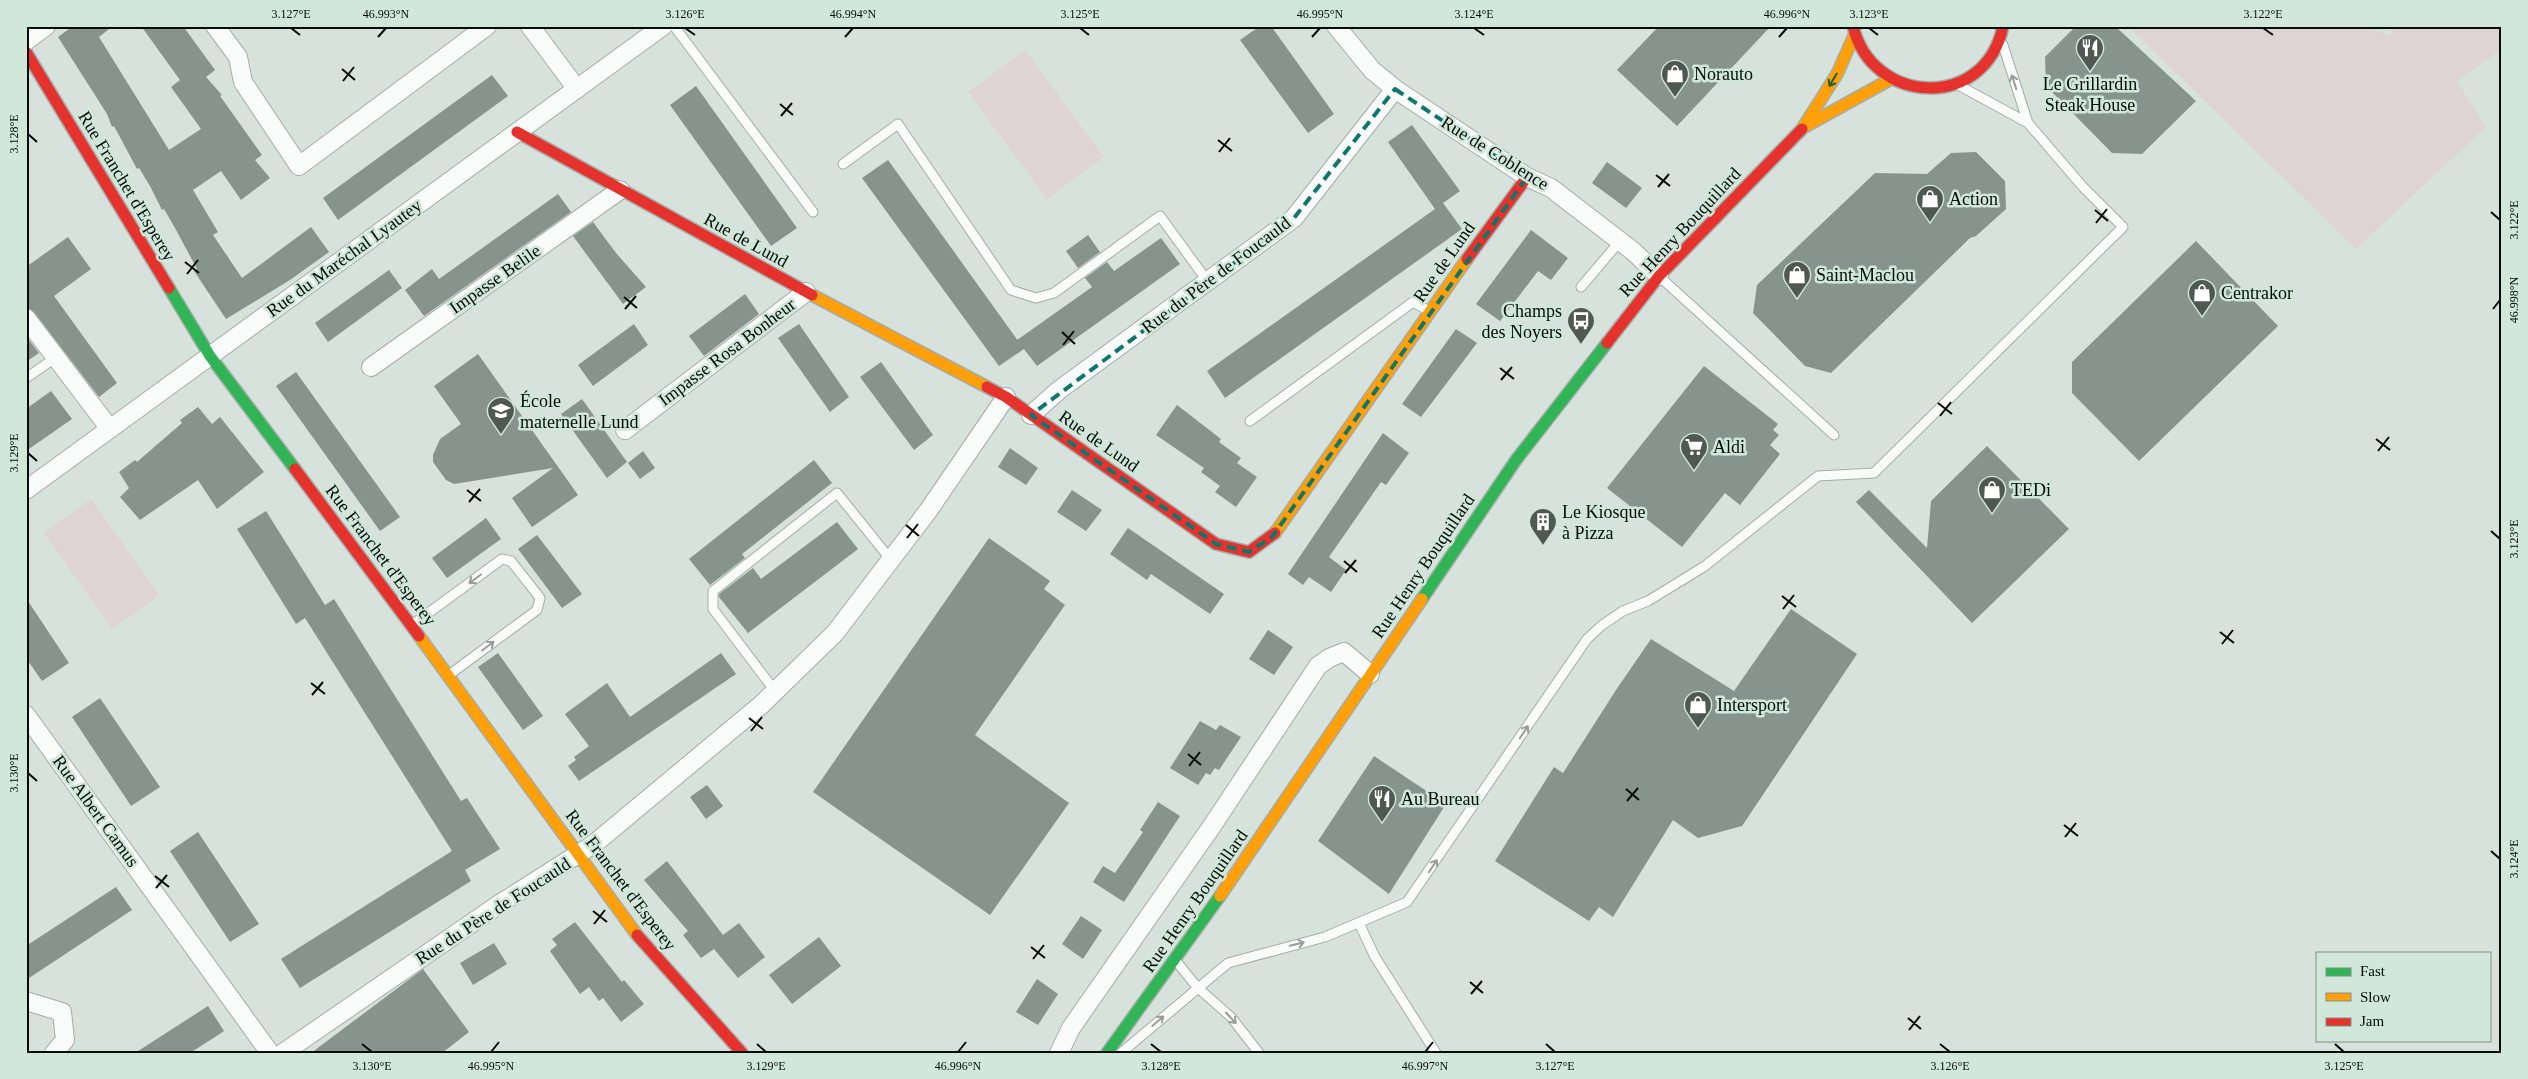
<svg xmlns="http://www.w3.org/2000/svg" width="2528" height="1079" font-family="Georgia,serif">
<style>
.green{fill:#ded4d6}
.building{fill:#87948d}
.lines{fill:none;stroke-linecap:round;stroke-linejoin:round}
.lane-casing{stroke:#a4ada8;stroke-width:11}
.street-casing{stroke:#a4ada8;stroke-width:20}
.fast-casing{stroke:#a4ada8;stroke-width:14}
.slow-casing{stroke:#a4ada8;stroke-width:14}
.jam-casing{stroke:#a4ada8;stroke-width:14}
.lane{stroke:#f9fbfa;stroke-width:9}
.street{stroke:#f9fbfa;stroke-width:18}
.fast{stroke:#30b455;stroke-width:11}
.slow{stroke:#ff9f0a;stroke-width:11}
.jam{stroke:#e5322d;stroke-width:11}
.oneway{stroke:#1b602f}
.oneway2{stroke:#989c9a}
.marked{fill:none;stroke:#0f766e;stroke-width:4;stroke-dasharray:10 6;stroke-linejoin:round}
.ticks{fill:none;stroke:#060d09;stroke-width:2}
.labels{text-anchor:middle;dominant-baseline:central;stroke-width:5;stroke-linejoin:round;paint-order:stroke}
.poi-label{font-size:18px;fill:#060d09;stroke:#d1e7da;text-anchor:start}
.street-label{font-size:18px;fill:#060d09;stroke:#d1e7da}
.neatline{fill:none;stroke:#060d09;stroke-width:2}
.ticks-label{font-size:12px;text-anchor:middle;fill:#060d09}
</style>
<rect width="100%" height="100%" fill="#d6e2db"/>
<!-- green -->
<path class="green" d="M2128,26H2362L2390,35L2393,26H2502V49L2457,81L2486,127L2356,249Z
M1025,50L1104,157L1047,199L968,92Z
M91,499L159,595L112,629L44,533Z"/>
<!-- building -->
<path class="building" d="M73,26H113L99,37L169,150L201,129L171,87L180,80L141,26H183L215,70L206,77L222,95L220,96L262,155L255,160L270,178L241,200L221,171L193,190L218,232L213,235L242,278L311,227L329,252L290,280L226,319L194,271L197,269L175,228L164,209L162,210L150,186L139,168L137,169L114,126L112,127L107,114L58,37Z
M1260,26H1271L1334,114L1308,133L1240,40Z
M1659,26H1771L1677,126L1617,70Z
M2076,26H2115L2196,101L2142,154L2112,153L2046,86L2045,57Z
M492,75L508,96L338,220L323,198Z
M696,86L797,228L771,246L670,105Z
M1412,125L1460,191L1443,203L1462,229L1225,398L1207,371L1435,209L1388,142Z
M1976,152L2005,181L2006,209L1976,236L1970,238L1831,373L1805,366L1753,313L1757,285L1875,173L1927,174L1951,153Z
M888,160L1024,349L999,366L862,178Z
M1607,162L1642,188L1626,208L1592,183Z
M558,194L571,212L424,316L405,290L432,269L439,279Z
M593,222L616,253L646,287L623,304L573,236Z
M1531,230L1568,258L1551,280L1538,271L1500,321L1476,304Z
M1088,235L1100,252L1078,268L1066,251Z
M68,237L91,269L54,296L117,383L99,397L34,312L26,308V267Z
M1161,238L1180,264L1037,366L1017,340L1092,287L1085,278L1107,262L1114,271Z
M2196,241L2278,326L2139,461L2072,393V362Z
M389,270L402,288L328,342L315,323Z
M745,294L759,314L704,356L689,336Z
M634,324L648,345L593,386L578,365Z
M799,324L849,397L830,412L778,338Z
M1456,329L1477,343L1421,417L1402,404Z
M26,336L39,353L26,362Z
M478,354L578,495L532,527L512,498L553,468L454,484L446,480L433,462V455L440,439L461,424L434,386Z
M881,362L933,435L914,450L860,377Z
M1704,366L1778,424L1773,430L1779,435L1770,445L1780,454L1740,505L1725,493L1682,547L1607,488Z
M296,372L400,517L380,531L276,386Z
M51,391L72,419L26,451V409Z
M582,399L627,462L607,478L561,414Z
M1177,405L1221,439L1219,442L1241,458L1237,463L1257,477L1236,507L1215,492L1220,486L1201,472L1204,468L1156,435Z
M198,407L212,424L220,417L264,472L217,509L198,480L140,520L120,497L129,488L119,472L135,460L137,462L182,423L180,420Z
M1383,433L1409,453L1386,485L1381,482L1329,557L1346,570L1331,592L1309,577L1303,585L1288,574Z
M1987,446L2069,529L1972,623L1856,502L1869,490L1927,548L1931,501Z
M1010,448L1038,468L1026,485L998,467Z
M643,451L655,468L640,479L628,463Z
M814,460L832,483L742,554L745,558L710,585L689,559Z
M1072,490L1102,510L1086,531L1057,512Z
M266,511L325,605L334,599L461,801L467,798L500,849L465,870L471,881L300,988L281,959L452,851L305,618L296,624L237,529Z
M486,518L501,539L447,578L432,558Z
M837,522L858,549L748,633L719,597V594L753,568L761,579Z
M1128,528L1224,594L1210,614L1151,574L1147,580L1110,554Z
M537,535L582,594L562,608L518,549Z
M989,538L1050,581L1044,589L1065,605L975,735L1069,803L990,915L813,792Z
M26,598L69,663L42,681L26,658Z
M1791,609L1857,654L1742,826L1698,838L1673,820L1613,917L1599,907L1589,921L1495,861L1554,767L1563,773L1616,690L1651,639L1734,691Z
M1268,630L1293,647L1274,675L1249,659Z
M498,653L543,716L523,730L478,667Z
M721,653L736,674L579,781L568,766L576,760L574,757L589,746L565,714L607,683L630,717Z
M100,698L160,787L131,806L72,717Z
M1200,721L1216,730L1220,725L1241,737L1219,770L1215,768L1210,775L1206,773L1198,785L1170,768Z
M1374,756L1446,804L1389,894L1318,841Z
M707,785L723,806L706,819L690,797Z
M1158,802L1180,816L1124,902L1093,882L1103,866L1115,873L1143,832L1140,830Z
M198,832L259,924L230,942L170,851Z
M667,861L723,935L739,923L765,957L738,978L714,949L701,958L683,935L688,931L644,880Z
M116,887L132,910L26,980V946Z
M1081,916L1102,930L1083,959L1062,944Z
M575,922L622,982L624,980L644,1004L621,1022L603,998L599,1001L589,987L580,994L550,951L557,945L552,939Z
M819,937L841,966L792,1004L769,975Z
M494,943L507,964L473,985L460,963Z
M423,969L469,1032L442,1053H311Z
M1037,979L1058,994L1038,1025L1016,1012Z
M208,1006L224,1031L215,1037L190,1053H135Z"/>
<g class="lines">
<defs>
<path id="lane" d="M674,26L813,212
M2003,45L2028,123
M843,164L898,124L1011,290L1036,298L1054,293L1160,216L1208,282
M1661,278L1834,435
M1581,287L1620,241
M26,378L55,358
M1250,421L1413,302L1429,311
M412,625L502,559L511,561L540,598L537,610L449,675
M775,691L713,609V591L837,493L891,560
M1359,923L1375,957L1436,1053
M1176,961L1197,987L1231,1017L1259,1053
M1121,1053L1228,963L1325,937L1407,902L1587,639L1601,626L1623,611L1648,601L1705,566L1818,476L1874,473L2123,227L2083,187L2028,123L1960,86"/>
<path id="street" d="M215,26L238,57L243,82L299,166L487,26
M530,26L577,89
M1336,26L1372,70L1395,89L1527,177L1551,188L1634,252L1659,276
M26,41L46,26
M26,318L110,429
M371,367L620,190
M1031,415L1059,390L1294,218L1395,89
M625,430L806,292
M26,490L663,26
M26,715L270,1053
M26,1001L62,1012L65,1040L54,1053
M283,1053L501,903L594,844L761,705L835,633L928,511L1006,397
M1059,1053L1071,1028L1212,826L1318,666L1329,658L1344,652L1370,674"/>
<path id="fast" d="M169,288L210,356L295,469
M1422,599L1516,460L1607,343
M1107,1053L1220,896"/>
<path id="slow" d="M1806,126L1891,79
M1802,129L1837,74L1854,36
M812,295L987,387
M1275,533L1467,259
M419,636L637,935
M1220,896L1422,599"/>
<path id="jam" d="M1853,26C1872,106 1986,111 2003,26
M26,52L169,288
M517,132L812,295
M1467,259L1527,177
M1607,343L1659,276L1802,129
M987,387L1006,397L1216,544L1249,552L1275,533
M295,469L419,636
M637,935L742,1053"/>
</defs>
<!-- lane casing -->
<use href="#lane" class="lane-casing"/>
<!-- street casing -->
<use href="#street" class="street-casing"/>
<!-- fast casing -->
<use href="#fast" class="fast-casing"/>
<!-- slow casing -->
<use href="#slow" class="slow-casing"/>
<!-- jam casing -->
<use href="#jam" class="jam-casing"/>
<!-- lane -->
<use href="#lane" class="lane"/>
<!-- street -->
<use href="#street" class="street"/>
<!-- fast -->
<use href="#fast" class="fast"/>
<!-- slow -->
<use href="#slow" class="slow"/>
<!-- jam -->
<use href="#jam" class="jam"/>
</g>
<!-- one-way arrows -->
<defs><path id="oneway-shaft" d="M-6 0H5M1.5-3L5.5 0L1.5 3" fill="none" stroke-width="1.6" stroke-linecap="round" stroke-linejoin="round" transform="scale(1.25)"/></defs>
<use class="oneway" href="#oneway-shaft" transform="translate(1833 80) rotate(121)"/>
<g class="oneway2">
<use href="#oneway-shaft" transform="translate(2014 82) rotate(-108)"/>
<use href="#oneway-shaft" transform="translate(475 579) rotate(143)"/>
<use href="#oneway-shaft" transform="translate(488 646) rotate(-37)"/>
<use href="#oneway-shaft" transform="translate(1524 732) rotate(-56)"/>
<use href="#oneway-shaft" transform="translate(1433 866) rotate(-56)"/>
<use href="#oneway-shaft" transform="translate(1297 944) rotate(-13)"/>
<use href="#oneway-shaft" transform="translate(1231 1018) rotate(47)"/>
<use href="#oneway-shaft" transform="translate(1158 1021) rotate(-41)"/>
</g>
<!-- marked area -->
<path class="marked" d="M1395,89L1527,177L1272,537L1249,552L1216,544L1031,415L1294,218Z"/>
<!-- ticks -->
<path class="ticks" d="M291,28L300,35M685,28L695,35M1080,28L1089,35M1474,28L1484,35M1869,28L1878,35M2263,28L2273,35M378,37L386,28M845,37L853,28M1312,37L1320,28M1779,37L1787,28M342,69L355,80M343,81L354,67M780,104L793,115M781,116L792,103M28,134L37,142M1218,140L1232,151M1219,152L1230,138M1656,175L1670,186M1658,187L1669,174M2095,210L2108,221M2491,212L2500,220M2096,223L2107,209M185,262L199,273M187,274L198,260M624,297L637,308M625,309L636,296M2493,309L2500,300M1062,332L1075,344M1063,345L1074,331M1500,368L1514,379M1501,380L1512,367M1938,403L1952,414M1940,416L1951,402M2376,439L2390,450M2378,451L2389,437M28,453L37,461M467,490L481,501M469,502L480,489M906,525L919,536M2491,531L2500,539M907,538L918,524M1344,561L1357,572M1345,573L1356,560M1782,596L1796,607M1783,609L1794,595M2220,632L2234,643M2222,644L2233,630M311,683L325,694M312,695L323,682M749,718L763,729M751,731L762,717M1188,754L1201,765M1189,766L1200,752M28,773L37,781M1626,789L1639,800M1627,801L1638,788M2064,825L2078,836M2065,837L2076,823M2491,851L2500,859M155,876L169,887M156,888L167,875M593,911L607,922M594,924L605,910M1031,947L1045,958M1033,959L1044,945M1470,982L1483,993M1471,994L1482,981M1908,1018L1921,1029M1909,1030L1920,1016M362,1044L372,1052M757,1044L766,1052M1151,1044L1161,1052M1546,1044L1555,1052M1940,1044L1950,1052M2335,1044L2344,1052M491,1052L499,1042M958,1052L966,1042M1425,1052L1433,1042"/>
<!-- icons -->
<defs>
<symbol id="restaurant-pin" viewBox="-11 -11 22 30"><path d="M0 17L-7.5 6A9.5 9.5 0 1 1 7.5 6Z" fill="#4f5852" stroke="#d1e7da"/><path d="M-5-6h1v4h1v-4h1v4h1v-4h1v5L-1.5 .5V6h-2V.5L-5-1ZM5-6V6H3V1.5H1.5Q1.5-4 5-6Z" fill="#fff"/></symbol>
<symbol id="shop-pin" viewBox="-11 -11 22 30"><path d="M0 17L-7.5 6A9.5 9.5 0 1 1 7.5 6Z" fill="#4f5852" stroke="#d1e7da"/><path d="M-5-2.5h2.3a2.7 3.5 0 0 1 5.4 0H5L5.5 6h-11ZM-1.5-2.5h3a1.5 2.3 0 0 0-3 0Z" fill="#fff"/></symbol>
<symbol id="bus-pin" viewBox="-11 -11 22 30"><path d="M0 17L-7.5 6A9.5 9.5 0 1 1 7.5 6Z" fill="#4f5852" stroke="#d1e7da"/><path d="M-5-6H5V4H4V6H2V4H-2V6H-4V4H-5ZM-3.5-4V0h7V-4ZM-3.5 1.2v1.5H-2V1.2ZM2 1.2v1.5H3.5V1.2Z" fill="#fff"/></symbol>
<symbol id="school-pin" viewBox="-11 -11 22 30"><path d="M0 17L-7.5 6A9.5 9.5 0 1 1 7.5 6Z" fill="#4f5852" stroke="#d1e7da"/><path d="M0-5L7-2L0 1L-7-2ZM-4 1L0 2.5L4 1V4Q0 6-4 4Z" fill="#fff"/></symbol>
<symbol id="supermarket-pin" viewBox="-11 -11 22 30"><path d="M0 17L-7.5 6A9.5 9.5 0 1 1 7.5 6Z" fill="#4f5852" stroke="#d1e7da"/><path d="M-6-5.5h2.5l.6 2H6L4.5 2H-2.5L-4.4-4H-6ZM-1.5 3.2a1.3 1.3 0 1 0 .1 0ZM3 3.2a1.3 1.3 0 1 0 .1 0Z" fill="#fff"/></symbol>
<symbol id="building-pin" viewBox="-11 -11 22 30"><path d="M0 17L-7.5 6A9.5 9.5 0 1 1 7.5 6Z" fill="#4f5852" stroke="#d1e7da"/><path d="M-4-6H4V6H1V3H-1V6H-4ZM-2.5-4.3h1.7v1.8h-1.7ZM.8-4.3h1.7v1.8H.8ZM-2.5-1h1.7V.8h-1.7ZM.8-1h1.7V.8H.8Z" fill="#fff"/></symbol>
</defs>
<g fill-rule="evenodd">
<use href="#restaurant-pin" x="2074" y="32" width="32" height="43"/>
<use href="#shop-pin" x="1659" y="58" width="32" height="43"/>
<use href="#shop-pin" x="1914" y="183" width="32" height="43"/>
<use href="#shop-pin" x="1781" y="259" width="32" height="43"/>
<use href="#shop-pin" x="2186" y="277" width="32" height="43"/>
<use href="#bus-pin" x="1565" y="305" width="32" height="43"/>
<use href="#school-pin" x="485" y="395" width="32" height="43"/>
<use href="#supermarket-pin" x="1678" y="431" width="32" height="43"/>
<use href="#shop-pin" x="1976" y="474" width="32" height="43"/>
<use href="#building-pin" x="1527" y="506" width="32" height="43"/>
<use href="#shop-pin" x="1682" y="689" width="32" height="43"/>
<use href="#restaurant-pin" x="1366" y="783" width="32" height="43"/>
</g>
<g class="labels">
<!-- poi labels -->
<g class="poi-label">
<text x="1694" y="74">Norauto</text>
<text x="2090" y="84" text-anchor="middle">Le Grillardin<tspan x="2090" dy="21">Steak House</tspan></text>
<text x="1949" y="199">Action</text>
<text x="1816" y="275">Saint-Maclou</text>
<text x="2221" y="293">Centrakor</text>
<text x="1562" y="311" text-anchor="end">Champs<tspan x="1562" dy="21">des Noyers</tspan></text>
<text x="520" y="401">École<tspan x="520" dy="21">maternelle Lund</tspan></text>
<text x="1713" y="447">Aldi</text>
<text x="2011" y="490">TEDi</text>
<text x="1562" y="512">Le Kiosque<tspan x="1562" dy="21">à Pizza</tspan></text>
<text x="1717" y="705">Intersport</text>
<text x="1401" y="799">Au Bureau</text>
</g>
<!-- street labels -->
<g class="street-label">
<text transform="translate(1495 153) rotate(32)">Rue de Coblence</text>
<text transform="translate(127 186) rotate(59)">Rue Franchet d'Esperey</text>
<text transform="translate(1680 232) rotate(-47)">Rue Henry Bouquillard</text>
<text transform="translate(746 240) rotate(29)">Rue de Lund</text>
<text transform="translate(344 258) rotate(-36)">Rue du Maréchal Lyautey</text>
<text transform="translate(1444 262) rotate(-55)">Rue de Lund</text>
<text transform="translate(1216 275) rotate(-37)">Rue du Père de Foucauld</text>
<text transform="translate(495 279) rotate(-35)">Impasse Belile</text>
<text transform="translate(727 352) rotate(-37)">Impasse Rosa Bonheur</text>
<text transform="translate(1099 441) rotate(35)">Rue de Lund</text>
<text transform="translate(381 555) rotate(53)">Rue Franchet d'Esperey</text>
<text transform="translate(1423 566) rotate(-56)">Rue Henry Bouquillard</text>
<text transform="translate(96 811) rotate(54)">Rue Albert Camus</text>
<text transform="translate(621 880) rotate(53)">Rue Franchet d'Esperey</text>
<text transform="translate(1195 901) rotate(-55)">Rue Henry Bouquillard</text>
<text transform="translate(493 911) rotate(-33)">Rue du Père de Foucauld</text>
</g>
</g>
<!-- border -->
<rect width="2528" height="1079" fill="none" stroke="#d1e7da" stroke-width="55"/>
<!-- legend -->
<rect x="2316" y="952" width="175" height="90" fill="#d1e7da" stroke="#809086"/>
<rect x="2326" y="968" width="25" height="8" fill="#30b455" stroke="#809086"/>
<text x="2360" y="976" font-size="15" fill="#060d09">Fast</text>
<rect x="2326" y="993" width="25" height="8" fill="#ff9f0a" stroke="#809086"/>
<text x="2360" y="1002" font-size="15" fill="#060d09">Slow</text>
<rect x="2326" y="1018" width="25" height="8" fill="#e5322d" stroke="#809086"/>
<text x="2360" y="1026" font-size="15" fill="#060d09">Jam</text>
<rect x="28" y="28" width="2472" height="1024" class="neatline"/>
<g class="ticks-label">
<text x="291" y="18">3.127°E</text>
<text x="386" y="18">46.993°N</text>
<text x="685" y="18">3.126°E</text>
<text x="853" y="18">46.994°N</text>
<text x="1080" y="18">3.125°E</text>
<text x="1320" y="18">46.995°N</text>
<text x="1474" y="18">3.124°E</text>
<text x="1787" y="18">46.996°N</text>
<text x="1869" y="18">3.123°E</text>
<text x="2263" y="18">3.122°E</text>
<text transform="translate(14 134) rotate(-90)" y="4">3.128°E</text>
<text transform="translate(2514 220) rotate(-90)" y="4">3.122°E</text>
<text transform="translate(2514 300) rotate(-90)" y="4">46.998°N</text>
<text transform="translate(14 453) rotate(-90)" y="4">3.129°E</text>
<text transform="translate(2514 539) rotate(-90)" y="4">3.123°E</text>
<text transform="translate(14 773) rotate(-90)" y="4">3.130°E</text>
<text transform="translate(2514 859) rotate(-90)" y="4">3.124°E</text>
<text x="372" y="1070">3.130°E</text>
<text x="491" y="1070">46.995°N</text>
<text x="766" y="1070">3.129°E</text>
<text x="958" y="1070">46.996°N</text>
<text x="1161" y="1070">3.128°E</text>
<text x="1425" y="1070">46.997°N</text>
<text x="1555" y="1070">3.127°E</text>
<text x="1950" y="1070">3.126°E</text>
<text x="2344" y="1070">3.125°E</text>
</g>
</svg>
